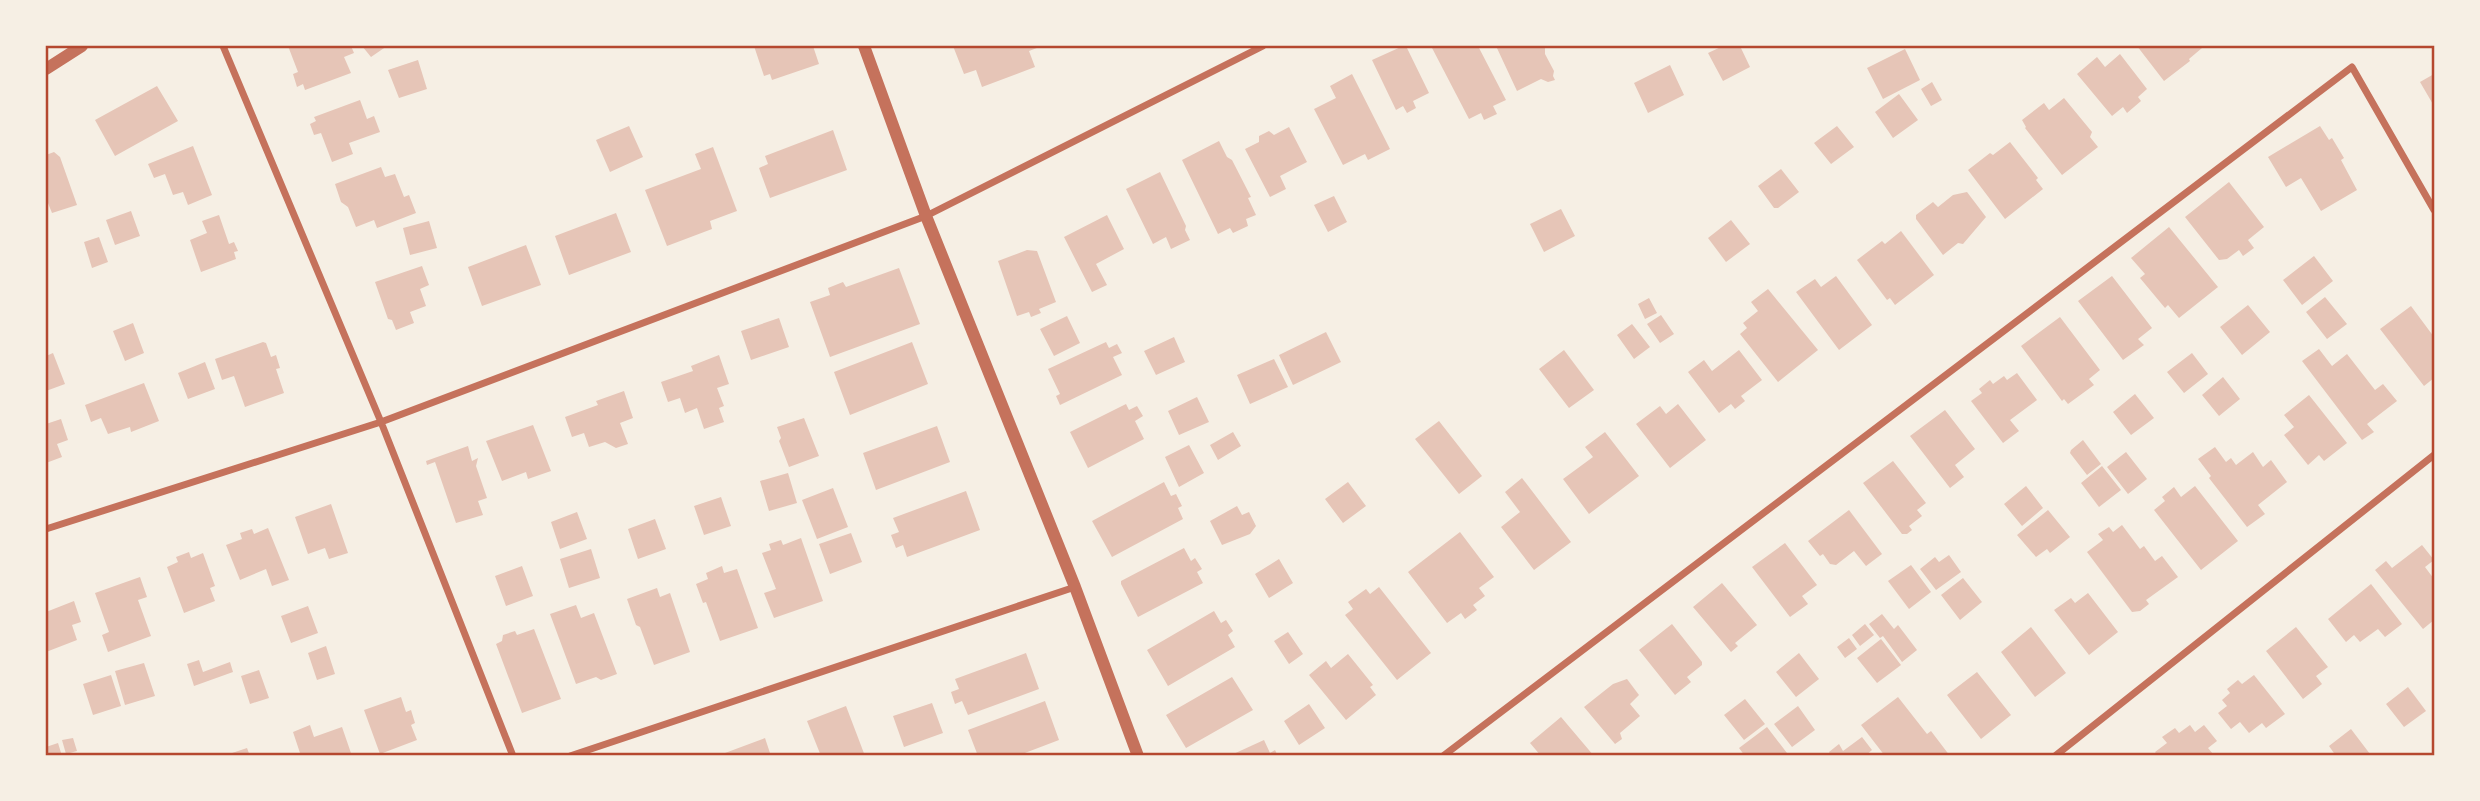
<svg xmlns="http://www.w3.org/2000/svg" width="2480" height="801" font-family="Inter,sans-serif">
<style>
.building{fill:#e6c5b7}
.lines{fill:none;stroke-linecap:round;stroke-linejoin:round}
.minor{stroke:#c5725c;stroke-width:7}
.tertiary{stroke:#c5725c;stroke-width:12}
.neatline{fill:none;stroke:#b5482f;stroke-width:2.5}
</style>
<rect width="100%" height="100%" fill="#f6efe4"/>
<!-- building -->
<path class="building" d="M288,46H351L354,53L344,57L351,73L305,90L303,84L297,87L293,74L298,72Z
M362,46H387L371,57Z
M754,46H813L819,64L772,80L770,74L764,76Z
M953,46H1042L1029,51L1035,67L982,87L976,70L964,74Z
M1403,46H1406L1429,93L1413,101L1416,108L1407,113L1403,106L1396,110L1372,60Z
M1431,46H1478L1506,100L1493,106L1497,114L1484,120L1481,113L1469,119Z
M1496,46H1545V54L1554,71L1553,76L1555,80L1548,82L1541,79L1517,91Z
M1723,46H1740L1750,67L1723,81L1708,53Z
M2137,46H2201L2202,48L2189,59L2190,61L2164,81Z
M1905,49L1920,80L1883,99L1867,68Z
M2120,54L2147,89L2138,97L2141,101L2127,113L2123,107L2112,116L2077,74L2097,57L2105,67Z
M418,60L427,89L399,98L388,70Z
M1670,65L1684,95L1648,113L1634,83Z
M1352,74L1390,149L1368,160L1365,154L1343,165L1314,109L1336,98L1330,86Z
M2434,74V106L2420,82Z
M1932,82L1942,100L1931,106L1921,89Z
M157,86L178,121L115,156L95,120Z
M1899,94L1918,120L1893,138L1875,112Z
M2064,98L2092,132L2090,137L2098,147L2062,175L2025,128L2026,127L2022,120L2044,103L2049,110Z
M360,100L367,119L374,116L380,132L349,143L353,154L332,162L321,133L314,135L310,124L316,121L314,117Z
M629,126L643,157L610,172L596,140Z
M1837,126L1854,147L1831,164L1814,143Z
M2320,126L2329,140L2332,138L2344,158L2341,160L2357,190L2321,211L2301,178L2286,187L2268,157Z
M1289,127L1307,162L1280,176L1286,189L1270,197L1245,149L1259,142V136L1269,131L1274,135Z
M833,130L847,170L770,198L759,168L768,164L765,156Z
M1219,141L1227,157L1232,160L1251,197L1248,198L1256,215L1246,219L1248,226L1233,233L1230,228L1218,234L1182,160Z
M2010,142L2038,178L2036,180L2043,189L2005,219L1968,170L1990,153L1993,155Z
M193,146L212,195L188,205L183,192L173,195L165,174L154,178L148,164Z
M713,147L737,211L710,221L712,229L667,246L645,190L701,169L695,154Z
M54,152L60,157L77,205L52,213L48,203L46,204V161L48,160L46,155Z
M381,167L385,177L395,174L404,197L409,195L416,213L377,228L374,220L356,227L348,207L341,202L335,184Z
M1781,169L1799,192L1778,208H1774L1758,186Z
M1160,172L1186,226L1185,230L1190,240L1171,249L1166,237L1153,244L1126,189Z
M2229,182L2264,227L2248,240L2254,248L2243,256L2239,250L2227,259L2219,260L2185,217Z
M1967,192L1986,217L1963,244L1958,243L1943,255L1916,219V215L1933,202L1938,207L1953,195Z
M1334,196L1347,222L1328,232L1314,205Z
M1561,209L1575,236L1544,252L1530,224Z
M131,211L140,236L115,245L106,220Z
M616,213L631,252L569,275L555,236Z
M219,215L229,244L234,242L238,251L234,252L236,259L201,272L190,240L207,233L202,221Z
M1107,215L1124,249L1096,264L1107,285L1092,292L1064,237Z
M1731,220L1750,244L1726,262L1708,238Z
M429,221L437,248L410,255L403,228Z
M2169,227L2218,287L2179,318L2168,305L2165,308L2140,278L2145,274L2131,258Z
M1901,231L1934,275L1895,305L1890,298L1887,300L1857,260L1882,241L1885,244Z
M99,237L108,262L92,268L84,242Z
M526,245L541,285L482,306L468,267Z
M1027,250L1037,251L1056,302L1039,309L1041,313L1031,317L1029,312L1017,316L998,261Z
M2314,256L2333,281L2302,305L2283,280Z
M422,266L429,285L420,289L426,306L410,312L414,323L396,330L392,320L388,319L375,282Z
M899,268L920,324L830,357L810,302L830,295L828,288L843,282L846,287Z
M1836,276L1872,325L1839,350L1796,292L1815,279L1821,287Z
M2112,276L2152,328L2138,339L2144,345L2123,360L2078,301Z
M1768,289L1818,350L1778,382L1740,334L1747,328L1743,323L1758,311L1751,302Z
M2325,297L2347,324L2327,339L2306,312Z
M1649,298L1657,313L1645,319L1638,304Z
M2248,305L2270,332L2242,355L2220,327Z
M2411,306L2434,337V378L2424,386L2380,329Z
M1661,315L1674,334L1660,343L1647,324Z
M1067,316L1080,343L1054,356L1040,329Z
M2060,317L2100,370L2089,379L2094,385L2068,404L2064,399L2062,401L2021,346Z
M779,318L789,347L751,360L741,331Z
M133,323L144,353L125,361L113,331Z
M1632,324L1650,347L1634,359L1617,335Z
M1326,332L1341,362L1293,385L1279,355Z
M1174,337L1185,362L1156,375L1144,351Z
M263,342L266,343L271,357L276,355L280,368L276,369L284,393L245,407L234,376L222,380L215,359Z
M912,342L928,384L850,415L834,372Z
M1106,342L1109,348L1117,344L1122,353L1113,357L1122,375L1060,405L1056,396L1060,394L1048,369Z
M2319,349L2332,366L2347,354L2375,390L2383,384L2397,401L2367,424L2374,432L2362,440L2302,361Z
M1564,350L1594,390L1569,408L1539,369Z
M1739,350L1762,380L1741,396L1745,401L1735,409L1731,404L1719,413L1688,372L1704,360L1712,371Z
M53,353L65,384L46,391V356Z
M2192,353L2208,374L2184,393L2167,372Z
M719,355L729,384L717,388L724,406L719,408L724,422L704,429L697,408L685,413L680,398L668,402L661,382L693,371L691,366Z
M1274,359L1288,387L1250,404L1237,375Z
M205,362L215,389L188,399L178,373Z
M2017,373L2037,400L2010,420L2019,431L2003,443L1971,401L1982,393L1979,389L1990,380L1993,384L2004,376L2007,380Z
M2223,377L2240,399L2219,416L2202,395Z
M144,383L159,421L131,432L130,427L108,434L101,418L91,422L85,405Z
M624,391L633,418L620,423L628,444L616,448L605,442L589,447L584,433L572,437L565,417L598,405L596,401Z
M2135,394L2154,418L2131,435L2113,412Z
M2309,395L2347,443L2324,461L2319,455L2308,465L2284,435L2294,427L2284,415Z
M1197,397L1209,422L1179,435L1168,411Z
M1126,404L1129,410L1137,406L1143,416L1135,421L1144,439L1088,468L1070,432Z
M1678,404L1706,440L1670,468L1636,424L1660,406L1666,414Z
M1945,410L1975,449L1955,465L1964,477L1950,488L1910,436Z
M804,418L819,456L789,467L779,441L781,438L777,427Z
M61,419L68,440L57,444L62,457L46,463V424Z
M1439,421L1482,476L1459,494L1415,439Z
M533,425L551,471L528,479L526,472L502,481L486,441Z
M937,426L950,462L876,490L863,453Z
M1233,432L1241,446L1218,460L1210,445Z
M1605,432L1639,476L1589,514L1563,479L1593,457L1585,447Z
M2083,440L2101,464L2087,475L2070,453L2071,450Z
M1189,445L1204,473L1179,487L1165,457Z
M468,446L472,461L478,458L476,466L487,498L478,501L483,515L456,523L435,462L427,465L426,461Z
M2215,447L2226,462L2231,458L2236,465L2253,452L2263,467L2271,460L2287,482L2258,505L2265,514L2247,527L2209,478L2211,476L2198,459Z
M2126,452L2147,479L2128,494L2107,467Z
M1893,461L1926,503L1917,510L1922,516L1909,526L1912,530L1907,534H1902L1863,483Z
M2102,466L2121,490L2099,507L2081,483Z
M788,473L797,503L769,511L760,481Z
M1522,478L1571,542L1534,570L1501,527L1520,512L1505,492Z
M1164,482L1171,496L1176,494L1182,506L1178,508L1183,519L1112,557L1092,521Z
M1348,482L1366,506L1343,523L1325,499Z
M2026,486L2043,508L2022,526L2004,504Z
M2195,486L2238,541L2201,570L2154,510L2165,501L2162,497L2174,487L2181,497Z
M833,488L848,527L817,539L802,500Z
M966,491L980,530L907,557L903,545L896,548L891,535L899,532L893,518Z
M721,497L731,526L704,535L694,506Z
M331,504L348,553L329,559L325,548L308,554L295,517Z
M1237,506L1242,515L1249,512L1256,526L1250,534L1222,545L1210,521Z
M1849,510L1882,554L1866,566L1854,551L1836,565L1830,564L1823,554L1820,556L1808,541Z
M2048,510L2070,537L2050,553L2047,549L2036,557L2017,535Z
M577,512L587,539L560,549L551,522Z
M655,519L666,549L638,559L628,529Z
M2122,525L2140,549L2144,546L2155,561L2162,556L2178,577L2146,600L2149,604L2140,611L2132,612L2087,552L2103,540L2098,534L2109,527L2113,532Z
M268,528L289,580L272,586L266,569L240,580L226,545L242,539L240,533L252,529L254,534Z
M1460,532L1494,577L1479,588L1485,596L1473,605L1477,610L1465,619L1461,613L1447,623L1408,572Z
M851,533L862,562L830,574L819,544Z
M801,538L823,601L774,618L764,593L776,589L762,553L771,550L769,544L781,540L783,545Z
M1785,543L1817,585L1802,596L1808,604L1790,617L1752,567Z
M2422,545L2434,560L2425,567L2434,579V620L2423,629L2375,570L2386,561L2392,568Z
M1184,548L1191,561L1195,558L1202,569L1197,572L1203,583L1138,617L1121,584V581Z
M591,549L600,578L569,588L560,559Z
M189,552L191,558L203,553L215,586L210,588L215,601L184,613L167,567L178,562L176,557Z
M1949,555L1961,572L1936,590L1920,569L1935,557L1939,562Z
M1279,559L1293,583L1269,598L1255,574Z
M1911,565L1931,592L1909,609L1888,581Z
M522,566L533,596L506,606L495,576Z
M722,566L724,573L737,569L758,628L720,641L706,602L703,603L696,584L708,579L706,573Z
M140,577L147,597L138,600L151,636L108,652L102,635L109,632L95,593Z
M1963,578L1982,602L1960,620L1941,595Z
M1722,583L1757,625L1735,643L1738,646L1731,652L1693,607Z
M2371,584L2402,624L2385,637L2378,629L2360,642L2354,635L2346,642L2328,619Z
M1379,587L1431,653L1397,680L1345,615L1353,609L1348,602L1366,589L1370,594Z
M657,588L660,597L670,593L690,652L654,665L640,627L636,625L627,599Z
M2088,593L2118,632L2089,655L2054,610L2071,598L2075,603Z
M74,601L81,622L72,625L77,640L46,652V612Z
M576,605L581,618L594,613L617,674L601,680L596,677L576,684L550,614Z
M308,606L318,633L291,643L281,616Z
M1214,611L1221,623L1226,620L1233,631L1228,635L1235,647L1168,686L1147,650Z
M1882,614L1894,629L1898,625L1917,650L1902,662L1883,636L1880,638L1869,624Z
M1672,624L1702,662V665L1687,677L1691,682L1675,695L1639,650Z
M1865,624L1874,635L1860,646L1852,635Z
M2031,627L2066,673L2035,697L2001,652Z
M2296,627L2328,667L2316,676L2322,684L2303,699L2266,651Z
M534,629L561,699L522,713L496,644L502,641L503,635L515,631L517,635Z
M1288,632L1303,654L1289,664L1274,641Z
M1849,638L1857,649L1845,658L1837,647Z
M1881,639L1901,665L1877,683L1857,658Z
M326,646L335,674L317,680L308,653Z
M1026,653L1039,689L968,715L962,701L955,704L951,692L959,689L955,679Z
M1799,653L1819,679L1796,697L1776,672Z
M1348,654L1373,685L1370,687L1376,695L1346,720L1309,675L1326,661L1331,668Z
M199,660L203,672L230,662L233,672L194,686L187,664Z
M144,663L155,696L125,705L115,671Z
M259,670L269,698L250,704L241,676Z
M1977,672L2011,715L1981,739L1947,695Z
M111,675L121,706L93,715L83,684Z
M2254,675L2285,714L2266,728L2262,723L2249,733L2240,722L2231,729L2218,713L2227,706L2222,700L2230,693L2227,689L2238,680L2242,684Z
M1232,677L1253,710L1186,748L1166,715Z
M1627,679L1639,695L1630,704L1640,716L1620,733L1622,739L1615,744L1584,707L1613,684Z
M2408,687L2426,711L2404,727L2386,704Z
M401,697L406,712L411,710L415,723L411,725L417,740L380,754L364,710Z
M1898,697L1927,734L1931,731L1950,756H1885L1861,725Z
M1745,699L1765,724L1744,740L1724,715Z
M1045,701L1059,740L1017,756H978L968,730Z
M932,703L943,733L904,747L893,716Z
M1309,704L1325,728L1299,745L1284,721Z
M846,706L865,756H821L807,721Z
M1798,706L1815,730L1792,747L1774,724Z
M1561,717L1594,756H1541L1530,743Z
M310,725L314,737L342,727L352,756H301L293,732Z
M2190,725L2195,732L2204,725L2217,741L2208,748L2213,754L2158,756L2155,752L2167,743L2162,737L2175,728L2179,733Z
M1767,727L1787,753L1785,756H1745L1739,748Z
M2351,729L2370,754L2368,756H2336L2329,746Z
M1862,737L1872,750L1865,756H1831L1829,752L1839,744L1843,751Z
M73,738L77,751L66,754L62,740Z
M765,738L771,756H726L725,753Z
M1264,740L1270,753L1275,750L1278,756H1229Z
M58,743L62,756H46V747Z
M247,748L250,756H226V755Z"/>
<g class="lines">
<!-- minor -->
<path class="minor" d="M223,46L381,422L513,756
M46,529L381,422L926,216L1263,46
M570,756L1075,587
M1443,756L2352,67L2434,210
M2055,756L2434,455"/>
<!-- tertiary -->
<path class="tertiary" d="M864,46L926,216L1075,587L1138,756
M46,69L82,46"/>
</g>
<!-- border -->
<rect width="2480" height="801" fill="none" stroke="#f6efe4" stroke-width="94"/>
<rect x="47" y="47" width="2386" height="707" class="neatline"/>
</svg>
